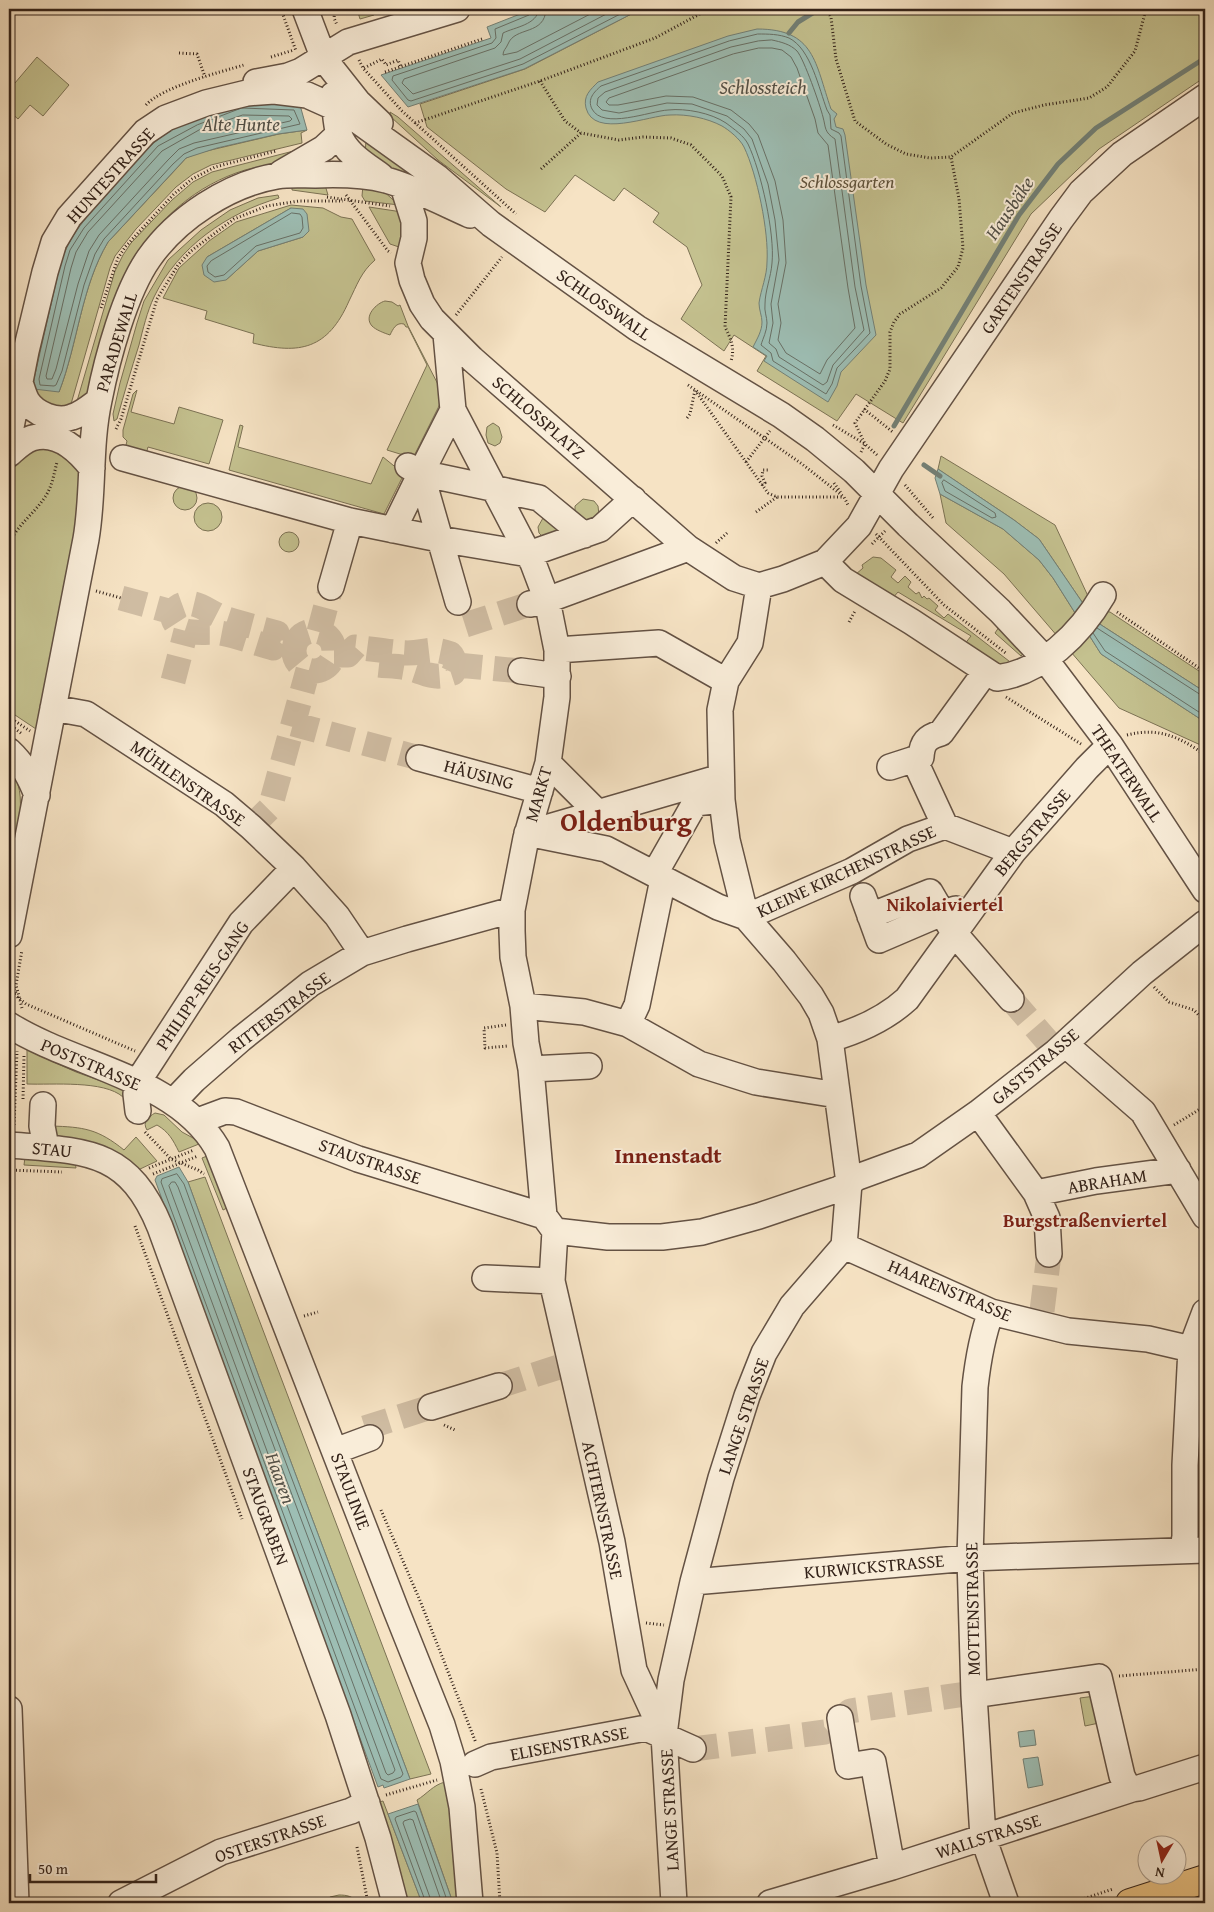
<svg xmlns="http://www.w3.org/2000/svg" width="1214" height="1912" font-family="'Gentium Book Plus',serif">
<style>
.green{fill:#c4c18f;stroke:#7c7254;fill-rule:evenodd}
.water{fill:#9dbeb4;stroke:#738076}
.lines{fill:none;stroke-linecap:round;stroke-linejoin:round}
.shore{stroke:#687066;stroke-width:1}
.stream{stroke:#738076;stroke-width:5}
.minor-tunnel{stroke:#cfbca2;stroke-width:25;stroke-dasharray:25 12;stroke-linecap:butt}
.minor-casing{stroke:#645244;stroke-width:28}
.major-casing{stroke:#332219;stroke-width:30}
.path{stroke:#332219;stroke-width:3;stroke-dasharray:1 2.5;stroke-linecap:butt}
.minor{stroke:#f9edd9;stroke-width:25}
.major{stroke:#ebc282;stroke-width:28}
.labels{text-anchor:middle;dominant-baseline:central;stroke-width:4;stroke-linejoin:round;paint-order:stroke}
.street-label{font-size:18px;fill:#332219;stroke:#f9edd9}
.park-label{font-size:18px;font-style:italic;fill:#5e523c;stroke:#f9edd9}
.water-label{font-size:19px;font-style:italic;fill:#535148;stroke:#f9edd9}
.neighbourhood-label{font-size:19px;font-weight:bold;fill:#7a1f14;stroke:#f9edd9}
.district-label{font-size:22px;font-weight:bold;fill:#7a1f14;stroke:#f9edd9}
.town-label{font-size:28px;font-weight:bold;fill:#7a1f14;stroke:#f9edd9}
</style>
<rect width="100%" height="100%" fill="#f6e3c4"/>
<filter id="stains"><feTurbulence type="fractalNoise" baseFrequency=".004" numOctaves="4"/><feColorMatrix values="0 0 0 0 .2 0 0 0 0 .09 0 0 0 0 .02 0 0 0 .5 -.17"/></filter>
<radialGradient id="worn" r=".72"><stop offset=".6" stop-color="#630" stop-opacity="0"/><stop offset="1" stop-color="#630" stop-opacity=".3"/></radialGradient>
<!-- green -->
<path class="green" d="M357,9H372L374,15L360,19Z
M641,9H1205V77L1099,149L1031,214L903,423L856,394L837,421L757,371L766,356L734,335L724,351L681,319L702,285L687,247L653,222L659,213L624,188L614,201L575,175L545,212L506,189L427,127L420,104L525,69Z
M37,57L69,85L43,116L30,105L18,119L9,111V90Z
M244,98L300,105L257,103L175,130L155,142L80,224L66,248L60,265L59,392C78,343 81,287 108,242L177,168L186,158L198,153L279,134L307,130L301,133L302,143L211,165L193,174L176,187L136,229L115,256L110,268L69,411L37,404L30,375L65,237L161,132Z
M390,112L398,117L501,207L438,160L391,117Z
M366,139L426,185L365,157Z
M313,146C304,151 295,158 286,161C273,166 259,166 245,170C196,185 158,219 133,262L90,391L75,408L115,271L123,255L131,243L172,200L193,182L212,172Z
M325,185L328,195L292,190V186Z
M363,185L382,190L399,205L365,201L362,196Z
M278,195L279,198C227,213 178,247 154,297C147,312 143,329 139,345C131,370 124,394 117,419L114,421L113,414L120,383L137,323L144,301L168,260L201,230L230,210L258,198Z
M291,205L323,208L341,217L352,219L375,260C361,272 357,285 349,301C328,349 300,355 253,343L254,334L205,319L207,311L163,298L179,268L209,241L236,222ZM291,208L303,237L258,251L226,280L207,257Z
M369,207L402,212L406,241L399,247L390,244Z
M385,301L392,302L398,306L400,305L408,326L444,396L413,458L387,450L427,365L408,327H406L404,324C396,322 393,329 390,335C384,333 376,330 372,326C363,316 377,303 385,301Z
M137,390L131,412L174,424L179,407L223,420L209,464L148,447L146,454L125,449L127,441L123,437V430L133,394Z
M493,423L499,427L502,437L500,443L495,446L488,443L486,435L487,427Z
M240,425L243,426L238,447L371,484L383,457L404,474L384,514L229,470Z
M47,443L84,471L83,499L39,731L9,711V485L16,456Z
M941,456L1055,525L1094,609L1110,612L1205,675V692L1095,621L1039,539L1014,520L938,469Z
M173 498a12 12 0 1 1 24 0a12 12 0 1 1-24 0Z
M940,494L1003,529L1039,560L1053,578L1101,654L1205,722V747L1119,708L1004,574L946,523Z
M583,499L594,501L598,506L599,515L590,523L575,513V506Z
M194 517a14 14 0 1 1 28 0a14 14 0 1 1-28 0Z
M543,518L560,531L543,537L539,533L538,527Z
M279 542a10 10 0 1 1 20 0a10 10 0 1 1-20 0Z
M873,557L881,558L896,570L891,577L898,583L905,576L911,582L908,587L916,594L919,592L922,598L924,596L927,599L929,598L938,606L935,610L944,618L948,614L1018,668H1001L964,645L971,636L898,592L891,600L855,575L863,568L862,565Z
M999,627L1026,651L1021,656L995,633Z
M9,769C32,791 14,844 9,870Z
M9,1049H13L10,1136L9,1135Z
M27,1050L76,1072L126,1090L127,1093L123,1097C104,1080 52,1085 27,1084Z
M155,1113L164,1115L182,1132L193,1138L199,1144L179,1152C173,1140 169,1132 157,1125L147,1130C142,1122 148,1117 155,1113Z
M51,1126C84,1127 98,1129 124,1150L136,1137L157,1161L138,1170L51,1138Z
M207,1156L229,1207L223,1210L202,1158Z
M25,1157L75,1162L76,1168L24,1165Z
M205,1177L431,1774L410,1779L259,1377L188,1182Z
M1095,1696L1099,1723L1085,1726L1080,1698Z
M445,1782L452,1827L457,1903H453L417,1800C427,1794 433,1785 445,1782Z
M383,1801L388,1814L422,1903H407L375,1803Z
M339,1895C346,1895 354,1896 356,1903H323L330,1897Z
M1205,1895V1903H1178Z"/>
<!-- water -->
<path class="water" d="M533,9H641L524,69L408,107L381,75L491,38L487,27Z
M757,29C815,29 815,63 831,109L837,114L834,119L836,127L843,129L845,135L866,285L876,335L841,372L837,386L828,402L764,361L767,356L753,347C757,339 762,331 762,322C762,316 759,310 759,303C761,289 767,276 767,262C769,232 757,174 744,147C740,139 729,130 722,126C707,118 687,114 670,115C650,115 594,139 586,108C583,96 590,90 598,82L728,36Z
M257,103L300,105L307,130L278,134L217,148L186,158L108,242C81,287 78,343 59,392L34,389V379L60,265C70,233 87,217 108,193C123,176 138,157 155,142C182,119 223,109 257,103Z
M291,208L303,209L307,214L309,231L303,237L258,251L226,280L214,282L204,275L202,265L207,257Z
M938,469L1014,520L1039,539L1095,621L1205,692V722L1101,654L1053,578L1039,560L1003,529L940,494L935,478Z
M179,1167L188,1182L259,1377L410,1779L384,1788L383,1785L378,1787L155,1180L157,1176Z
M1034,1730L1036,1745L1020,1747L1018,1732Z
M1038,1757L1043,1785L1028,1788L1023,1759Z
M418,1804L453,1903H422L388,1814Z"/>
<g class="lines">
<!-- shore -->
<path class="shore" d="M532,9L529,15L495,29L496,38L492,43L393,76L392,80L408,100L411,101L523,64L630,9
M539,9C537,25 515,27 503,33L501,42L495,48L404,79L402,83L413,94L520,59L616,9
M546,9C545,36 515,26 508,44C506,49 503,50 503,55L517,52L600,9
M758,34C768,34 779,34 789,38C811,49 819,89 827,110L830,115L831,129L839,133L841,136L861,286L870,333L837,368L832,384L826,394L773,361L771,353L761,345C763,338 767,331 767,323C767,317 764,311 765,304C765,291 771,277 772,263C775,234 761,171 748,144C744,136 734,129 726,123C711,113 686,108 668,110C650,111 603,130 592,109C587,99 594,92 601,86L729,41Z
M772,40C781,42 790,44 797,51C804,59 820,105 823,117C826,128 824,132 835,139L855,287L864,330L833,365L827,382L823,385L779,357L776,349L769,343L773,323L771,304L779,260L775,220L768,184L752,139L744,129L727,116L692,104L667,103L619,113L602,110L597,105L598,98L605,92L731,47L758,41Z
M759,48H772L782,50L791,57L797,68L815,119L818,133L828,145L848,288L855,328L827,360L820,374L786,353L778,340L781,323L778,304L786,263L783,220L775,181L758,135L749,124L731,110L693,97L666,96L618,105H609L606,102L609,98L733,54Z
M242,108L294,110L300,124L197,148L184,154L173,164L104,239L95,254L84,285L62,371L56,385L54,386L40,385L39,379L65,266L70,250L84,228L158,146L197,125Z
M243,115L289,116L292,119L290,121L194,143L179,149L168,160L99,235L89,251L78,284L56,369L52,379H47L46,376L71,268L76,252L88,232L162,151L199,130Z
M292,213L300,214L302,217L303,228L300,233L256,246L224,275L215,277L208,272L207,266L211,261Z
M944,480L995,513L996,517L992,518L945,491L942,483Z
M1097,628L1201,695L1205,696
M1093,633L1105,651L1205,716
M177,1174L184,1184L254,1378L403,1774L401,1777L388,1782L381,1779L161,1182L162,1179Z
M172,1182H175L178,1187L249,1380L395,1770L393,1773L388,1775L386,1773L169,1186Z
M426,1903L395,1819L396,1817L414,1811L416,1812L448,1903
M432,1903L403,1823L404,1821L410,1819L413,1820L416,1829L442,1903"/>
<!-- stream -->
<path class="stream" d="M789,33L798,22L819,9
M894,426L1019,215L1058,164L1096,128L1205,58
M924,465L940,476"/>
<!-- minor-tunnel -->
<path class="minor-tunnel" d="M121,598L172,612
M465,625L530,604
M294 651a20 20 0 1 1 40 0a20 20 0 1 1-40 0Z
M319,632L331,587
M278,641L273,648C255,643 237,636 220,633C202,630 174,640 172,612C189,592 207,612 224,618C241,624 260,628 277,633L278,641L294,646
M334,655H348L355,647C372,649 390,652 407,653C427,653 429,646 451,654L457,665
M379,665C388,666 398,666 407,668C427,672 430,681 453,673L457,665
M457,665L521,671
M173,681L186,631
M293,724L419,758
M251,827L270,808L308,670
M1011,999L1048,1042
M1042,1311L1049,1254
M499,1386L559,1367
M365,1428L431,1407
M693,1749L825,1732L850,1711L966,1694L974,1695"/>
<defs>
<path id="minor" d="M305,9L324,59L358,102L380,123
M256,82L288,76L301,71L348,42L457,9
M333,95C336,108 335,122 339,134C345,153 366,165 381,176
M281,173L324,148L339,134
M403,186L414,221V238L408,263L412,280L422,304L432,319L472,359L688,548L734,578L759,586L783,579L825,562L859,526L891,469L1061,219L1081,192L1122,154L1205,97
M446,334L453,410L533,563L547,600L557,650V697L548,763L526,838L512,910V931L513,957L523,1006L526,1043L531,1069L544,1216L555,1231L552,1281L612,1542L634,1670L664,1735
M20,383C22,388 24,396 27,401C35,414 57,423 72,417C82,414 90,407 98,401
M453,410L421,473L458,602
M9,437L26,351L45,272L54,242L69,217L145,132L166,118L206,103L247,93L274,91L307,95L336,108L357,120L438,178L491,224L637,328L781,415L815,439L854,471L908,525L1000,611L1045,659L1110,745L1205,890
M9,454C16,448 23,441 32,438C57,430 78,450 92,468
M123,458L350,521L439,539L529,554L600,529L633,499
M408,466L421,473L539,498L584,535
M393,530L421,473
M825,562L843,580L912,622L997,678C1041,673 1081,633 1103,595
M331,587L350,521
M530,604L547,600L688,548
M557,650L659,643L726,681
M521,671L558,676
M53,708L86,714L224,804L251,827L294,868L337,916L362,953
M9,751C23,764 30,777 37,795
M419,758L540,791
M914,759L945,826
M548,763L598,813
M890,767L921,757C922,742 927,737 941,733L986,671
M532,832L721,777
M527,833L606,849L718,907L746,917
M863,896L879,940L942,913L956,909
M870,916L930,892L954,933L1011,999
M746,917L852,871L908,839L945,826L1013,852
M9,935L86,539C94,493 89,446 99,400C107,359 125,292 149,258C177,218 229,184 277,176C289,174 302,175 315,175C339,174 362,174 386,180C415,188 443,203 470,215
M523,1006L584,1012L628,1024L699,1064L756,1082L837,1095
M628,1024L637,1005L662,884L658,868L695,803L722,800
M9,1025C74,1066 177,1078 217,1148L396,1610L442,1725L453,1761L462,1807L470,1903
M830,1039C858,1031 885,1019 907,999L1013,852L1087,768L1110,745
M1065,1044L1143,1112L1205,1216
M531,1069L589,1066
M174,1101L194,1080L241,1039L310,984L362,953L407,939L512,910
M43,1105L42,1126L46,1147
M138,1111L136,1094L137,1083L241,923L294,868
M978,1113L1036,1193L1096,1181L1178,1170
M198,1121L225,1111L236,1112L358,1159L544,1216
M9,1145C84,1151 128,1148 160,1227L338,1715L378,1838L395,1903
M1036,1193L1047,1218L1049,1254
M555,1231L608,1237H662L702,1232L759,1216L839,1189L858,1177L918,1155L978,1113L1056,1052L1142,973L1205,923
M844,1246L991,1312L1068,1331L1148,1339L1191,1349L1205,1355
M485,1278L552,1281
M991,1312C982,1336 978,1360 975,1387L970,1558L974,1695L983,1837L1006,1903
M431,1407L499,1386
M335,1451L370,1438
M1183,1551L1185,1536V1465L1191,1349L1205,1312
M693,1582L970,1558L1205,1550
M974,1695L1099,1677L1122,1776L1127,1786L1132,1789
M9,1709L16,1903
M840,1718L848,1766L873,1762L892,1867
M475,1764L491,1757L646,1728L693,1749
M121,1903L221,1852L351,1811L367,1803
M674,1903L664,1735L671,1680L693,1582L721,1478L747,1396L764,1353L792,1306L844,1246L849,1183L830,1039L821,1013L811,996L784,961L746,917L727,840L722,800L720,710L726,681L750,643L759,586
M770,1903L892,1867L1132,1789L1139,1788L1205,1767"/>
<path id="major" d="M1130,1903L1205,1879"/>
</defs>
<!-- minor casing -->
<use href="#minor" class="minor-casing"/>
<!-- major casing -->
<use href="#major" class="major-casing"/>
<!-- path -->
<path class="path" d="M281,9L296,51
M335,9L334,18L337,25
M826,9L831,17L836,59L855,121L886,144L906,154L930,158L951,157L1013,113L1044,105L1089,98L1107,87L1135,51L1146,9
M179,53L197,54L205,77
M271,57L294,50
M359,60L363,68L402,111L516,214
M364,68L382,59L386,65L398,60L401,67
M385,72L482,39
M540,81L565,121L581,133L619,140L643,137L671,138L691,145L722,176L731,197L725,327C731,339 735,348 731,361
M146,105C162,87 220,72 244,65
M415,123L540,81L655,38L709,9
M541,169L581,133
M346,195L388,251L391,253
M327,197L390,206
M101,308L118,258L126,246L174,194L192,179L215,167L276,151
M456,315L502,257
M688,385L802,464L844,497L848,505
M697,393L768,493L777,497H843
M864,409L894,433
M687,418L690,414L695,390
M833,425L865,444L877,455
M116,429L121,419L157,299L178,265L191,251L234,219L267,206L299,201H343
M861,452L865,444L855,423L885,381L890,369V332L894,322L900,314L941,288L958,267L963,248L959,199L951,157
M746,462L770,431
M834,483L841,493
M762,485L765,483L762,476L763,470H768
M905,485L934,519
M756,512L777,497
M876,534L944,605L1007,654
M716,543L727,533
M9,544C17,525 34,514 45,497C52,487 54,474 57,462
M872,544L885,531
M9,582C16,604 14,620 9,642
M96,591L121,598
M1117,612L1205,672
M849,622L855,611
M1006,697L1081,744
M9,717L30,731
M9,724L22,734
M1127,735C1159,727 1180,737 1205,755
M9,980L16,993
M1154,987L1169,1002L1194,1010L1205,1022
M9,990L26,1004L135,1051
M22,1008L16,985L22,950
M506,1025L484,1028L485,1048L508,1046
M23,1099L24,1056
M14,1125L17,1051
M1174,1125L1205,1106
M145,1132L171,1159L198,1170L204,1174
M149,1168L194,1150
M9,1170L62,1172
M153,1174L198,1156
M135,1226L242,1519
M304,1316L318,1312
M444,1425L455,1430
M381,1510L421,1603L476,1743
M646,1623L664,1625
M1119,1676L1205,1669
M481,1789L497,1853L500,1903
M386,1795L437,1780
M357,1847L368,1903
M1071,1903L1113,1889"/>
<!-- minor -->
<use href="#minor" class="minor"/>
<!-- major -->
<use href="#major" class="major"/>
</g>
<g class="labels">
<!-- street labels -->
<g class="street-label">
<text transform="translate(110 175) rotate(-48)">HUNTESTRASSE</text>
<text transform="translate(1021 278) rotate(-56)">GARTENSTRASSE</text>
<text transform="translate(604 304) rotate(35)">SCHLOSSWALL</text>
<text transform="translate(116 342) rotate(-73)">PARADEWALL</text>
<text transform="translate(539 417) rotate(41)">SCHLOSSPLATZ</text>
<text transform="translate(1127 773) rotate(56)">THEATERWALL</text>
<text transform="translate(479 774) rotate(15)">HÄUSING</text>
<text transform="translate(188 783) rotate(35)">MÜHLENSTRASSE</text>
<text transform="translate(538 794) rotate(-74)">MARKT</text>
<text transform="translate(1032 832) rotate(-50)">BERGSTRASSE</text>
<text transform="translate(846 871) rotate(-25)">KLEINE KIRCHENSTRASSE</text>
<text transform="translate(202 985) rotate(-56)">PHILIPP-REIS-GANG</text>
<text transform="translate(279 1012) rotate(-37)">RITTERSTRASSE</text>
<text transform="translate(91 1064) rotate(23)">POSTSTRASSE</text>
<text transform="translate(1035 1066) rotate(-40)">GASTSTRASSE</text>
<text transform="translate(52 1149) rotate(5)">STAU</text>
<text transform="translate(370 1161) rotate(19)">STAUSTRASSE</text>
<text transform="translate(1107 1181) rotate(-9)">ABRAHAM</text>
<text transform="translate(950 1290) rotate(23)">HAARENSTRASSE</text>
<text transform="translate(743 1416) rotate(-71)">LANGE STRASSE</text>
<text transform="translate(351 1491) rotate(69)">STAULINIE</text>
<text transform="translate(603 1510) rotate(78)">ACHTERNSTRASSE</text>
<text transform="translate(266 1516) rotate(70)">STAUGRABEN</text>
<text transform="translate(874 1566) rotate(-5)">KURWICKSTRASSE</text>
<text transform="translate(972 1609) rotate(-91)">MOTTENSTRASSE</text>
<text transform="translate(569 1743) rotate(-11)">ELISENSTRASSE</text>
<text transform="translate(669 1810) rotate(-93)">LANGE STRASSE</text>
<text transform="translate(988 1836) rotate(-18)">WALLSTRASSE</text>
<text transform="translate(270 1838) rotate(-19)">OSTERSTRASSE</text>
</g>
<!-- park labels -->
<g class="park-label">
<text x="847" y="181">Schlossgarten</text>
</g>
<!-- water labels -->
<g class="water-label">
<text x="763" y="87">Schlossteich</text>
<text x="241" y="124">Alte Hunte</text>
<text transform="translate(1009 208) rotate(-56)">Hausbäke</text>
<text transform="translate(281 1478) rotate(70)">Haaren</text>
</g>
<!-- neighbourhood labels -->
<g class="neighbourhood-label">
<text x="945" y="904">Nikolaiviertel</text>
<text x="1085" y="1220">Burgstraßenviertel</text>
</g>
<!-- district labels -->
<g class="district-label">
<text x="668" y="1155">Innenstadt</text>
</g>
<!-- town labels -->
<g class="town-label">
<text x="626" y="820">Oldenburg</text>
</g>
</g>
<!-- margin -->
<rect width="1214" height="1912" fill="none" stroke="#f6e3c4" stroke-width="30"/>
<rect x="10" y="10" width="1194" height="1892" fill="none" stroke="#332219" stroke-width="2.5"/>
<rect x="15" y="15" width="1184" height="1882" fill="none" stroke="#332219"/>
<!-- north arrow -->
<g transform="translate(1162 1860) rotate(189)"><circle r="24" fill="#f9edd9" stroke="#aa9c8c"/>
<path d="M0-4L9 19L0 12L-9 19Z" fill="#8f2418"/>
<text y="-8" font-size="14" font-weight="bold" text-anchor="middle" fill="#332219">N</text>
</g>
<!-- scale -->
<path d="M30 1874v8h126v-8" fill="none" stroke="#332219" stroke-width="2.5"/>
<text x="38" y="1874" font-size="15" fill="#332219" stroke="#f9edd9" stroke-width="4" paint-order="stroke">50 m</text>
<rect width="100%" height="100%" filter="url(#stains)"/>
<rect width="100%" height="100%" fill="url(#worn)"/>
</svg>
